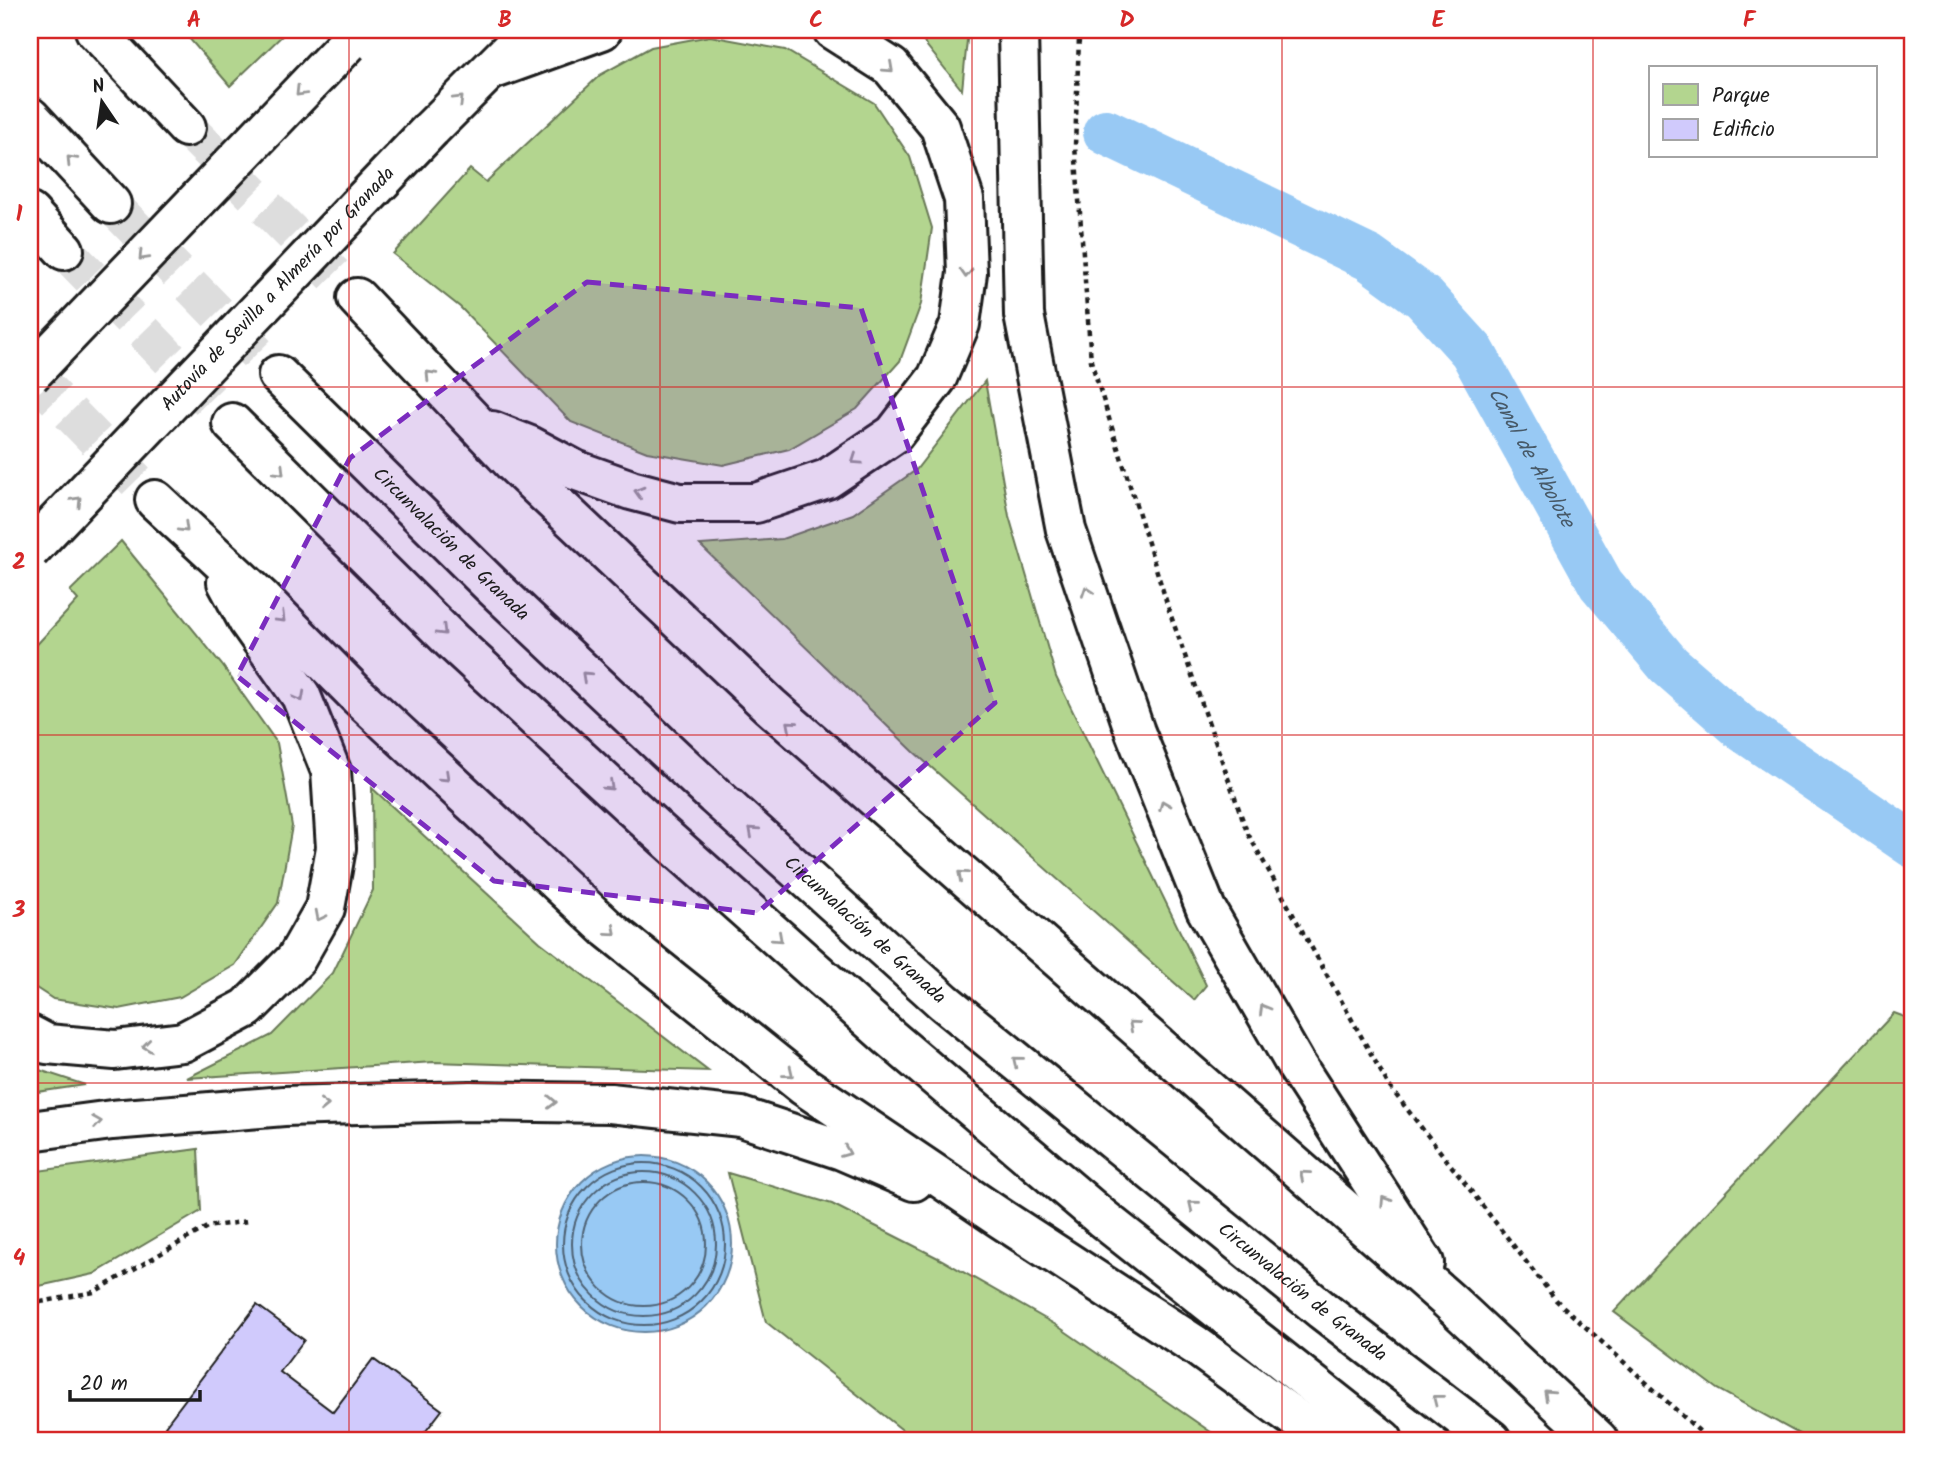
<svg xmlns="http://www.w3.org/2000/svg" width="1943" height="1470" font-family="Kalam,sans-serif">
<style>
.green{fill:#b3d58f;stroke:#687856;stroke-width:2}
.water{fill:#98c9f4;stroke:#66849e;stroke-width:2}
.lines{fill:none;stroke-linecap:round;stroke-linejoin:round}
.shore{stroke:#4e6172;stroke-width:2}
.canal{stroke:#98c9f4;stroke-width:46}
.building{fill:#d0cafc;stroke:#1c1c1c;stroke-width:2}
.highway-tunnel{stroke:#ddd;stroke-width:38;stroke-dasharray:38 19;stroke-linecap:butt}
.highway-casing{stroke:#1c1c1c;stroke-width:44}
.path{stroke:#1c1c1c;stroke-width:4.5;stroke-dasharray:5 5;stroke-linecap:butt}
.highway{stroke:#fff;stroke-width:38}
.highway-bridge-casing{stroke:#1c1c1c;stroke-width:44;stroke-linecap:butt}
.highway-bridge{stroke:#fff;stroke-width:38}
.oneway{stroke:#999}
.marked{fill:#7b2cbf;fill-opacity:0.2;stroke:#7b2cbf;stroke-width:5;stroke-dasharray:14 9;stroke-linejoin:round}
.grid{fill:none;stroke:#d62828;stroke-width:2;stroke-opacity:0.55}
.labels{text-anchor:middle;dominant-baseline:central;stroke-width:5;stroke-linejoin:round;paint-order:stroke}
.street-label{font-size:19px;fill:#1c1c1c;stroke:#fff}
.water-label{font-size:21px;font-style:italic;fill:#475968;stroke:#fff}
.neatline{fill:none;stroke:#d62828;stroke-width:2.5}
.grid-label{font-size:23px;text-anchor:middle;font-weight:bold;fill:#d62828}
</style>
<rect width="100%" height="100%" fill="#fff"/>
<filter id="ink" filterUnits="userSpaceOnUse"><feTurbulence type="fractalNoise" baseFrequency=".0143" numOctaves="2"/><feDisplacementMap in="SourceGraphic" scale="14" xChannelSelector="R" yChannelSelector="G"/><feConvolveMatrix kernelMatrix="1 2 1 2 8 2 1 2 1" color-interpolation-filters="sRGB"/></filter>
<g filter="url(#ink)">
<!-- green -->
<path class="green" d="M182,30H288L230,86Z
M909,30H968L962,90L922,40Z
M710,36L785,50L874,103L910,157L932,228L921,304L900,361L857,409L789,449L723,465L647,452L571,422L460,307L393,254L470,169L486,182L600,75L651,47Z
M985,381L1009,516L1056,677L1206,985L1194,1000L914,752L700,545L782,539L853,514L916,470Z
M121,541L222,665L277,743L292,826L278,903L235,965L180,997L119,1009L53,999L30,984V652L78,600L70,591Z
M372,788L540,942L708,1071L434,1062L187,1078L272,1035L333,973L373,890Z
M1894,1013L1913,1020V1440H1810L1717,1389L1614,1312Z
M30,1067L85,1085L30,1093Z
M198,1149L201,1211L94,1274L30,1288V1172Z
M728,1173L832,1204L942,1260L1056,1325L1218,1437L1216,1440H915L766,1322Z"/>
<!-- water -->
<path class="water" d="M556 1244a88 88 0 1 1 176 0a88 88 0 1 1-176 0Z"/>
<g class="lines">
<!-- shore -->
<path class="shore" d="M563 1244a81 81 0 1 1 162 0a81 81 0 1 1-162 0Z
M572 1244a72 72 0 1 1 144 0a72 72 0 1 1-144 0Z
M582 1244a62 62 0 1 1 124 0a62 62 0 1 1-124 0Z"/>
<!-- canal -->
<path class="canal" id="s1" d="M1106,132L1369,258L1424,298L1472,351L1601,584L1669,665L1740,727L1913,845"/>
</g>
<!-- building -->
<path class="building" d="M257,1305L304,1340L280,1372L333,1412L373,1359L442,1410L419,1440H184L165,1426Z"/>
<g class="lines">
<!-- highway-tunnel -->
<path class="highway-tunnel" d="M186,127L357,298
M111,204L278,375
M64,250L232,423
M30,372L155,500"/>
<defs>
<g id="highway">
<path d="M95,30L186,127"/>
<path d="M1018,30L1024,315L1066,530L1135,732L1206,909L1296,1065L1424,1263"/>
<path d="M497,68L602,30"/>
<path d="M30,117L111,204"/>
<path d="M431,129L530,30"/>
<path d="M30,213L64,250"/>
<path d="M357,298L514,464L770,706L1448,1300L1598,1440"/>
<path id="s2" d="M278,375L493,587L715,796L944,1002L1322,1310L1491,1440"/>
<path d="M232,423L452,641L659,832L890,1038L1102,1218L1383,1440"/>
<path d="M492,431L530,446L575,470L631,490L680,503H756L827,479L894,434L937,378L960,324L967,273L964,199L940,127L891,67L833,30"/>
<path d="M155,500L263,600L358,696L608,929L804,1086L1000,1218L1195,1345L1325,1440"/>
<path d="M30,1035L47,1044L115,1050L183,1042L247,1008L296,959L325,908L336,848L331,771L301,696L248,621L227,582"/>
<path d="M30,1131L112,1120L284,1106L470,1101L610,1103L741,1117L842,1150L914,1181"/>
</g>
</defs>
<!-- highway casing -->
<use href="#highway" class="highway-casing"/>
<!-- path -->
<path class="path" d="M1081,30L1079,38L1075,146L1091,361L1170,613L1247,832L1389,1086L1556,1300L1709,1440
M30,1304L94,1292L207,1227L248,1221"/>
<!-- highway -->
<use href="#highway" class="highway"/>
<defs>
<g id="highway-bridge">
<path d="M30,375L348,43"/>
<path id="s3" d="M30,550L431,129"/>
</g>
</defs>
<!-- highway-bridge casing -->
<use href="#highway-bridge" class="highway-bridge-casing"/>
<!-- highway-bridge -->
<use href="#highway-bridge" class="highway-bridge"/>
</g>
<!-- one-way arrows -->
<defs><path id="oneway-chevron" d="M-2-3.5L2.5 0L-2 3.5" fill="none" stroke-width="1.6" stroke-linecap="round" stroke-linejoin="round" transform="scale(1.75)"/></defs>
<g class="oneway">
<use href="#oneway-chevron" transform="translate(889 68) rotate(42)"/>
<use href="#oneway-chevron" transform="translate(300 92) rotate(134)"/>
<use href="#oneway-chevron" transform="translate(459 100) rotate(-45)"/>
<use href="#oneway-chevron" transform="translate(71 160) rotate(-133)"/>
<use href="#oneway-chevron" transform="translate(143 256) rotate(134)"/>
<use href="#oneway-chevron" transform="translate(966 273) rotate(93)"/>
<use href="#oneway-chevron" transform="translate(430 375) rotate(-133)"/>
<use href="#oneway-chevron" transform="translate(856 460) rotate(146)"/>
<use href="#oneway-chevron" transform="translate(280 471) rotate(45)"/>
<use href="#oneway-chevron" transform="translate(639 492) rotate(-164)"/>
<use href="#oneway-chevron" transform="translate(77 501) rotate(-46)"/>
<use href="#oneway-chevron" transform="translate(184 528) rotate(44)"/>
<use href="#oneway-chevron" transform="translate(1087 591) rotate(-109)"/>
<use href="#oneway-chevron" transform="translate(281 618) rotate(45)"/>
<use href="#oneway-chevron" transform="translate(442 631) rotate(45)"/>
<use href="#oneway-chevron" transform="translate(586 676) rotate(-137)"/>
<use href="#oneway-chevron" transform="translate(300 697) rotate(62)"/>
<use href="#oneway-chevron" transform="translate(791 725) rotate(-139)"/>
<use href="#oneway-chevron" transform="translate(445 777) rotate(43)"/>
<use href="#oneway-chevron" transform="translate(609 786) rotate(43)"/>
<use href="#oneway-chevron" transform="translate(1164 805) rotate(-112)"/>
<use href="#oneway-chevron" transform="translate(753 831) rotate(-138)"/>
<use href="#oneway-chevron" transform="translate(962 875) rotate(-139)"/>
<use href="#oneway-chevron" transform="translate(320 916) rotate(117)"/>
<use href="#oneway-chevron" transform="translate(612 931) rotate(40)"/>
<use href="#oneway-chevron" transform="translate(778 938) rotate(42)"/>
<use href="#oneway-chevron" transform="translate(1264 1009) rotate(-120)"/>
<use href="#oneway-chevron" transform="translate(1133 1025) rotate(-139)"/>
<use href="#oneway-chevron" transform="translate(147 1046) rotate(173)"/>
<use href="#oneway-chevron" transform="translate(1017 1061) rotate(-141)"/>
<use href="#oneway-chevron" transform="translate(789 1073) rotate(39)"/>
<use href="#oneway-chevron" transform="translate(552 1102) rotate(1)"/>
<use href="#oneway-chevron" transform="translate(324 1105) rotate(-1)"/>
<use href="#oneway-chevron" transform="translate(97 1122) rotate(-8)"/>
<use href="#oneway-chevron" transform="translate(846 1152) rotate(22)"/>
<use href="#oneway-chevron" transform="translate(1304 1175) rotate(-139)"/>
<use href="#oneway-chevron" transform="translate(1385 1201) rotate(-123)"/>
<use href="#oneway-chevron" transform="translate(1193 1205) rotate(-141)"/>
<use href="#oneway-chevron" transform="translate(1548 1394) rotate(-137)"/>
<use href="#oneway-chevron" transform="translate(1437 1399) rotate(-142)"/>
</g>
</g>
<!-- marked area -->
<path class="marked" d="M587,282L861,308L995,703L757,913L494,881L237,676L350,458Z"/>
<!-- grid -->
<path class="grid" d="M349,30V1440M660,30V1440M972,30V1440M1282,30V1440M1593,30V1440M30,387H1913M30,735H1913M30,1083H1913"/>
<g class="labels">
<!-- street labels -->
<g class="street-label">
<text stroke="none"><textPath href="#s3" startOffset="360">Autovía de Sevilla a Almería por Granada</textPath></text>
<text stroke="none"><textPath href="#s2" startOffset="242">Circunvalación de Granada</textPath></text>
<text stroke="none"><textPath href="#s2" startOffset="808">Circunvalación de Granada</textPath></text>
<text stroke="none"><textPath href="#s2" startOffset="1376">Circunvalación de Granada</textPath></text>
</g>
<!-- water labels -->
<g class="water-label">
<text stroke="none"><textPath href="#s1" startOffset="553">Canal de Albolote</textPath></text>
</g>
</g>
<!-- margin -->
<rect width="1943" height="1470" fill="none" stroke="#fff" stroke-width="77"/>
<!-- legend -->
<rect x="1649" y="66" width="228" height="91" fill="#ffffff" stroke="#a4a4a4" stroke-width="2"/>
<rect x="1663" y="84" width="35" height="21" fill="#b3d58f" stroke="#a4a4a4" stroke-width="2"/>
<text x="1712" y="102" font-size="21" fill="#1c1c1c">Parque</text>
<rect x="1663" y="119" width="35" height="21" fill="#d0cafc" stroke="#a4a4a4" stroke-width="2"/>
<text x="1712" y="136" font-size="21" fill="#1c1c1c">Edificio</text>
<!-- north arrow -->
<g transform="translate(102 102) rotate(347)" stroke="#ffffff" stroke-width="5" paint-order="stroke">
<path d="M0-5L12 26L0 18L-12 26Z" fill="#1c1c1c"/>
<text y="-10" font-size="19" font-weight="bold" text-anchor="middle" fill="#1c1c1c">N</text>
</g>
<!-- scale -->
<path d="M70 1390v10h130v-10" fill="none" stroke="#1c1c1c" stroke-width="3.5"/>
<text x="80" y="1390" font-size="21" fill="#1c1c1c" stroke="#ffffff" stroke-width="5" paint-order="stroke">20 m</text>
<rect x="38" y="38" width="1866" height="1394" class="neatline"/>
<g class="grid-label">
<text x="194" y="27">A</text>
<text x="505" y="27">B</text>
<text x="816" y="27">C</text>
<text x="1127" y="27">D</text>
<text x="1438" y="27">E</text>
<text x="1749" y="27">F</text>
<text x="19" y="221">1</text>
<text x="19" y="569">2</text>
<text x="19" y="917">3</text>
<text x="19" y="1265">4</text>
</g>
</svg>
